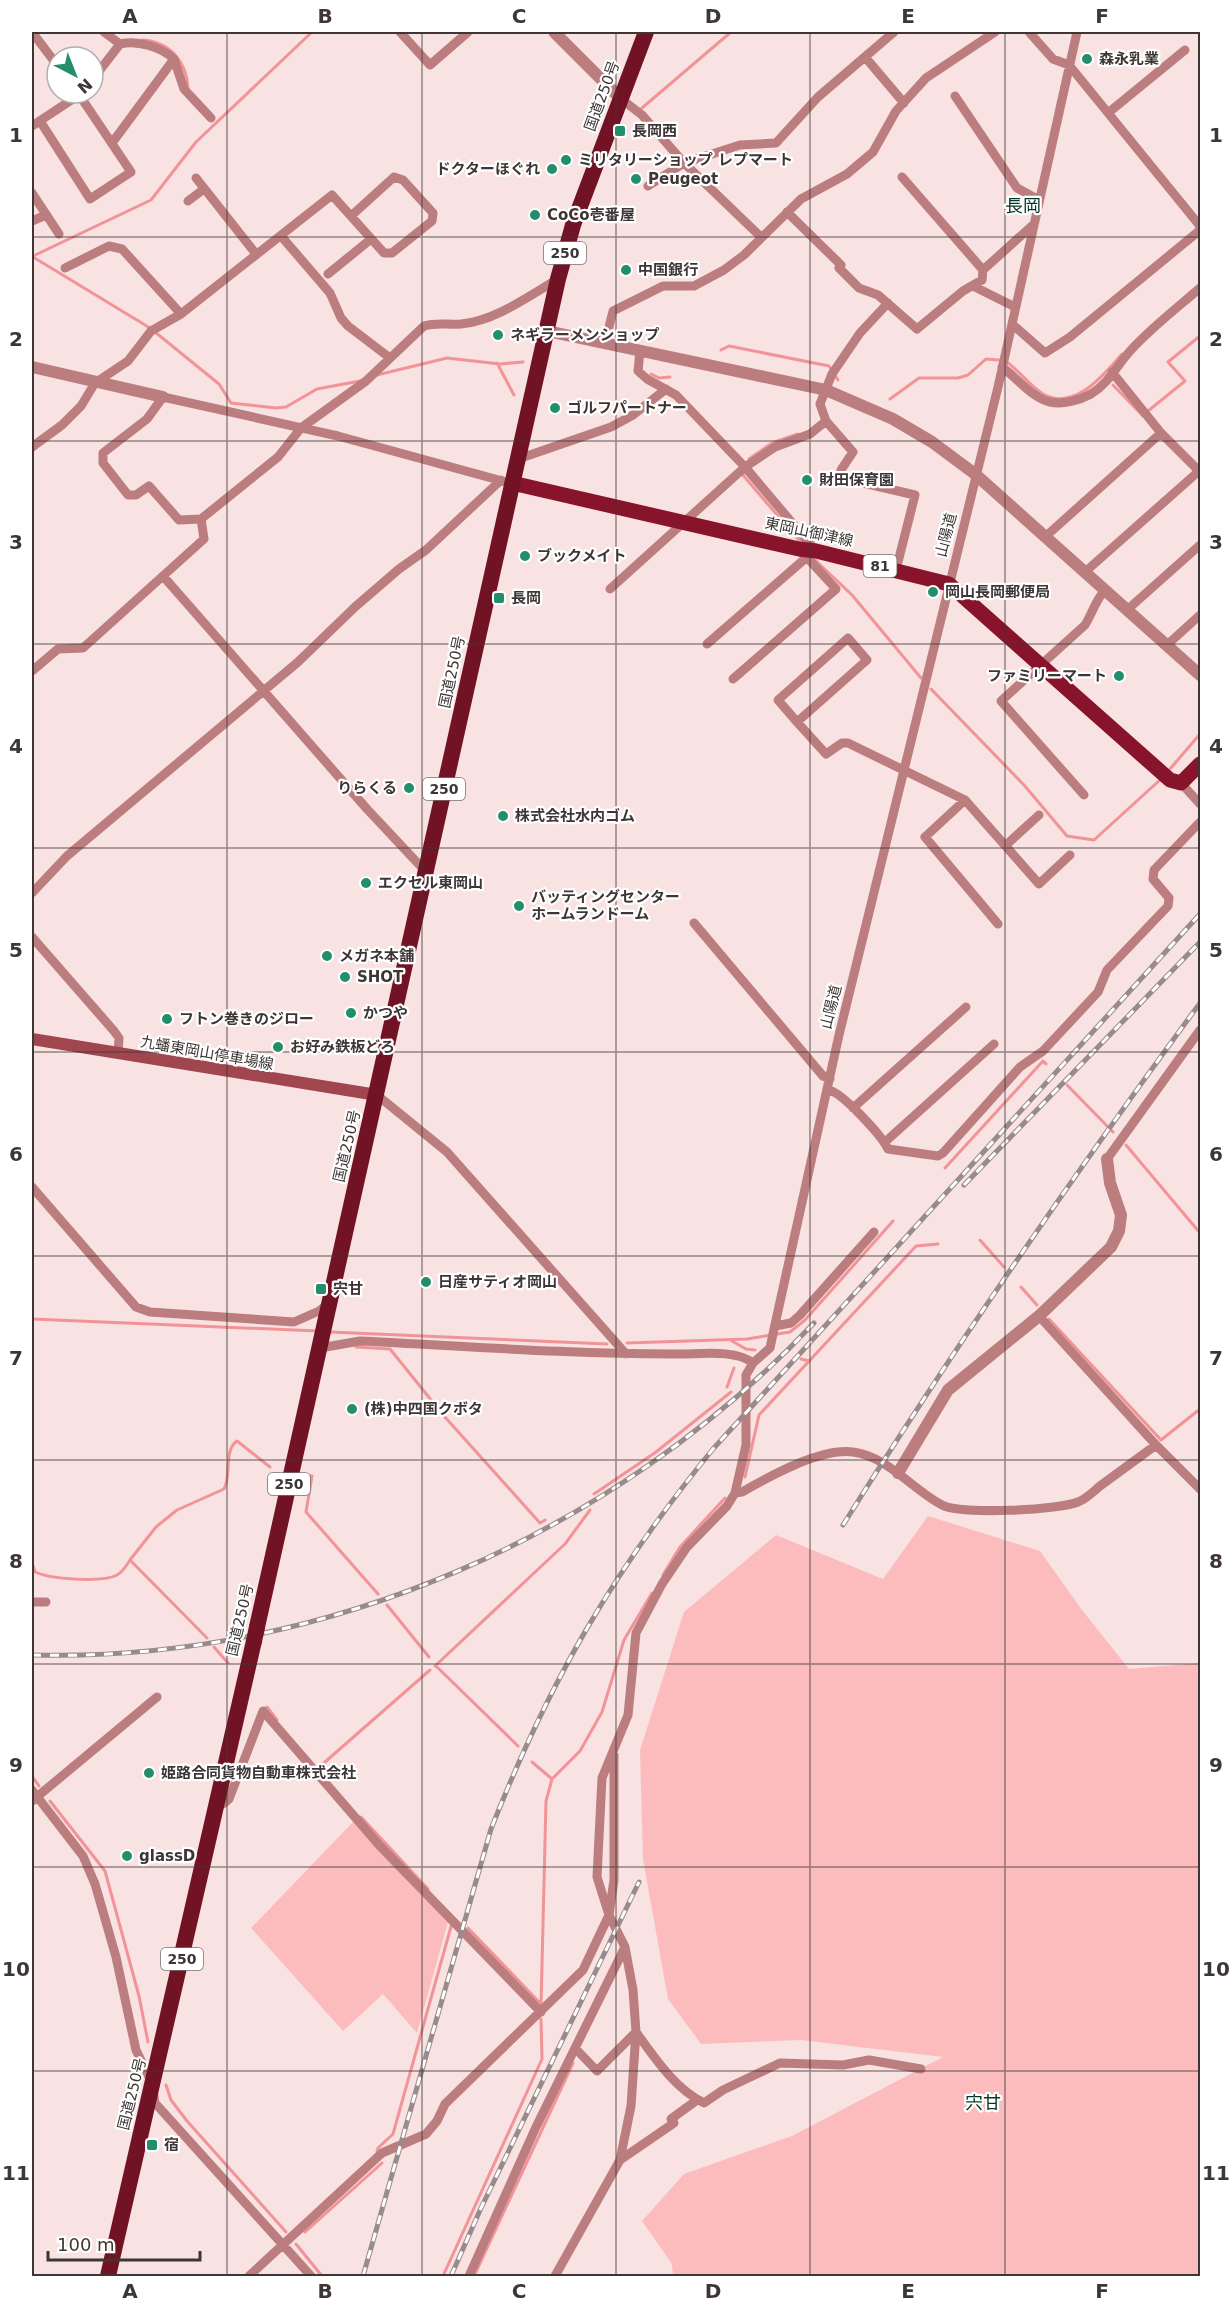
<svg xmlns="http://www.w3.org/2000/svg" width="1232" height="2308" font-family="'DejaVu Sans','Noto Sans JP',sans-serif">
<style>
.green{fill:#fcbcbe}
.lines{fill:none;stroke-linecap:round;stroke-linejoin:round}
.stream{stroke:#f29398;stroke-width:3}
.minor{stroke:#bc7d7f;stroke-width:9}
.tertiary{stroke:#bc7d7f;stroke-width:12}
.secondary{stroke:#a0464e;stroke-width:12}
.primary{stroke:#88142c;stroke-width:15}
.trunk{stroke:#721325;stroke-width:16}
.rail-casing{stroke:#998b8b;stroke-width:5}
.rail{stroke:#fff;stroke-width:3;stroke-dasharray:9;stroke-linecap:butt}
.trunk-bridge{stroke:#721325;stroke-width:16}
.grid{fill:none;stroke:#3e3636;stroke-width:1.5;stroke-opacity:0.55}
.poi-dot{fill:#238e6b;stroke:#fff;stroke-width:2}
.labels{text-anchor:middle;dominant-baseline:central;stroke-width:4.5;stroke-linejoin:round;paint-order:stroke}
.shield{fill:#fff;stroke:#787272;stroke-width:1.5}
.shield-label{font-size:14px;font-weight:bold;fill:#3e3636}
.poi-label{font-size:15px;font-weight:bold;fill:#3e3636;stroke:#fff;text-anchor:start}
.street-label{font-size:15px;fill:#3e3636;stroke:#fff}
.quarter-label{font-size:18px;fill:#043828;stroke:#fff}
.neatline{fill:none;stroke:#3e3636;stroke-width:2}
.grid-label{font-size:20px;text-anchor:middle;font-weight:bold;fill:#3e3636}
</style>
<rect width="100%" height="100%" fill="#f8e2e2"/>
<!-- green -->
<path class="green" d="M928,1516L1040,1551L1082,1610L1129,1669L1200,1663V2276H673L672,2264L642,2221L684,2174L792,2136L943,2057L801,2040L701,2044L668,1999L643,1859L640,1750L684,1612L776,1535L883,1579Z
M354,1821L448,1922L417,2033L383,1994L343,2031L251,1928Z"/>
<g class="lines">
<!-- stream -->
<path class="stream" d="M143,40C170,42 187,62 188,89
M642,108L731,32
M33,256L151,200L196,142L312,32
M33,257L150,328
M155,332L219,384L231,403L276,408L286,407L317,389L360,381
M721,350L729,346L829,366L838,380
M1007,362C1019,371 1030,386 1043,394C1075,412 1104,374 1122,354
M497,363L514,395
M651,374L659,378L670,377
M377,375L447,358L500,364L523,362
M1113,385L1143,416
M890,399L919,378H958L968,375L986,359L999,360
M1148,411L1185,381L1168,362L1200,336
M749,459L772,443L798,434
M742,474L802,544
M814,559L852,595L921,678
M931,689L1024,785L1067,836L1094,840L1161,779
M1170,769L1200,734
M1067,1085L1113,1132
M1126,1145L1200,1233
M945,1168L1043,1061L1046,1064
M980,1240L1004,1267
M1021,1287L1037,1305
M32,1319L318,1331
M1049,1319L1161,1440L1200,1409
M330,1332L607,1344
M732,1341L746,1349L755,1350
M627,1343L747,1339L790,1332L805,1320L893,1221
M356,1347L390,1349L444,1416L540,1523L545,1520
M801,1359L809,1361
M727,1387L734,1368
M304,1475L312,1476L306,1512L378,1594
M745,1477L759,1415L916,1246L938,1244
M594,1494L656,1452L731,1392
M130,1560L156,1527L177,1510L224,1489C232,1475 223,1451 237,1441L270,1467
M32,1563L35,1572C50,1579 102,1583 117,1575C123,1572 126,1566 130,1560L207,1638
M663,1575L680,1547L725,1498
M387,1605L429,1657
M214,1647L228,1663
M435,1666L565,1544L590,1510
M436,1666L518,1746
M267,1707L277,1720
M532,1762L552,1779
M317,1769L430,1670
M32,1776L39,1786
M50,1801L105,1871L139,1996L148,2042
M361,1817L428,1889
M468,1928L540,2003
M541,2006L546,1801L552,1779L580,1751L602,1712L624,1640L652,1593
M166,2085L171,2100L187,2121L286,2232
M377,2152L378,2148L393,2134L452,1923
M305,2232L382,2163
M296,2244L322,2276
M443,2276L542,2059L541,2019
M474,2276L573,2063"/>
<!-- minor -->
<path class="minor" d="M32,32L57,65
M104,32L120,44C138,40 161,47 174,59L112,143
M400,32L430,65L468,32
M1029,32L1053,59L1069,65L1200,226
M865,57L904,103
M174,59L184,89L211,118
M93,79L120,44
M955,96L1017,188L1039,200
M620,98L642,115L684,163L761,237
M1108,113L1185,50
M40,121L90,199L131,172L78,93
M32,126L82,93
M902,177L983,270
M196,178L256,254
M648,186L684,163L740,145L776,143L818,97L894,32
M32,193L59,234
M188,201L204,189
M787,212L841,265L839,268L859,288L878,295L917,329L963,291L982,280L983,270L1034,224
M32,221L46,215
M281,236L330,293L341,318L348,326L390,358
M65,268L109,246L122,249L181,314
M328,274L371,239
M973,286L1015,307
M888,303L860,333L832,374L820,404L826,421L853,452L841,470L846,479L915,495L896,570
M1012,324L1045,353L1070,337L1199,231L1200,226
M605,343L613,311L663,286H694L724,270L744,255L801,199L847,174L873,152L896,111L926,78L995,32
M640,351L638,371L647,379L676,395L745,467L815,550
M1002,367C1017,378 1032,398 1050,402C1063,405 1080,400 1091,394C1109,383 1117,365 1131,350C1152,327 1177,308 1200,288
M1112,372L1161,433L1200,472
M32,447L62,425L81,406L95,383L128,361L151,331L181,314L332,195L384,253H392L432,221L433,213L403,180L394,177L351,216
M518,459L611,427L633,415L666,389
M201,519L179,520L149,486L136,495H128L103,463V453L147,419L163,397L338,436L506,482
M1045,537L1161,433
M1085,572L1199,471
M163,576L367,809L426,872
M610,589L745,467L775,447L810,434L826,421
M1127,610L1200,545
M848,638L867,660L797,722L778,700Z
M707,644L807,557
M1167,645L1200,615
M32,671L58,649L83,648L204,539L201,519L278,457L301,428L366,381L424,326C437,322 447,325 461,324C495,321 529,296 558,279
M733,679L836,589L799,549
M797,722L826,754L842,743H848L965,800L1039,884L1070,855
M1181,783L1200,804
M1084,795L1001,701L1085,625C1093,612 1095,601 1105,590
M965,800L925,837L998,924
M1006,845L1039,815
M32,893L67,856L298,662L355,607L399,569L426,550L501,480
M694,923L823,1076L830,1079
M32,937L114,1031L119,1038L118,1053
M828,1090C841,1091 882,1136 888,1149L938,1156L943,1153L1020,1067L1043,1051L1098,992L1107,970L1168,906L1169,898L1153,879L1154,870L1200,822
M377,1095L447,1152L626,1354
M853,1108L966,1007
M885,1142L994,1044
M1107,1159L1200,1030
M32,1187L136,1307L150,1312L294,1322L319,1311L328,1304
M1039,1316L1156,1445L1200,1489
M775,1326L791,1323L800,1315L874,1232
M320,1348L360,1341C464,1346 568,1354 672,1354C695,1355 734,1348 753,1363
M735,1493L742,1492C770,1476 820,1448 853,1452C887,1456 913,1490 942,1505C961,1515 1059,1510 1078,1502C1086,1499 1094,1491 1100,1486C1119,1472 1137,1459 1156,1445
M32,1602H46
M32,1790L83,1856L95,1884L116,1957L136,2050L152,2083L155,2103L311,2276
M32,1801L157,1697
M216,1804H223L229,1799L263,1711L380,1846L541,2012
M575,2048L597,2071L636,2032C654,2057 675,2089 704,2103L723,2090L780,2063L843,2065L869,2060L921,2069
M620,2160L674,2123L671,2119L697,2100
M249,2276L382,2153L426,2134L437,2121L445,2104L583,1970L609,1915L614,1880V1755
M469,2276L536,2127L625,1947
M555,2276L620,2160L631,2106L636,2032L633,1990L625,1947L609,1915L597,1877L602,1778L628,1715L636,1633L662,1584L687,1547L727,1506L735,1493L746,1445V1375L753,1363L770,1348L774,1329L839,1035L998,387L1077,32"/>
<!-- tertiary -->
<path class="tertiary" d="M554,32L620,98
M547,331L826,390L893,419L932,442L975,474L1200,675
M32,367L163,397
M898,1473L948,1390L1039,1316L1111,1247L1119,1231L1121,1215L1110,1183L1107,1159"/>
<!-- secondary -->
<path class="secondary" d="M32,1039L377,1095"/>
<!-- primary -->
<path class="primary" d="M512,483L799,549L816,551L949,584L1170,780L1181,783L1200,764"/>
<!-- trunk -->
<path class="trunk" d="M257,1627L558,279L573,225L646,32
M108,2276L254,1641"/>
<defs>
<path id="rail" d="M964,1185L1200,942
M843,1525C955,1346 1075,1173 1200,1003
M32,1655C323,1663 615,1534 814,1323
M363,2276L491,1829C549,1682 613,1571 713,1449L1200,914
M451,2276L481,2208L639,1882"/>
</defs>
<!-- rail casing -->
<use href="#rail" class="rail-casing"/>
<!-- rail -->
<use href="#rail" class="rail"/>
<!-- trunk-bridge -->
<path class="trunk-bridge" d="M254,1641L257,1627"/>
</g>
<!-- grid -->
<path class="grid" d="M227,32V2276M422,32V2276M616,32V2276M810,32V2276M1005,32V2276M32,237H1200M32,441H1200M32,644H1200M32,848H1200M32,1052H1200M32,1256H1200M32,1460H1200M32,1664H1200M32,1867H1200M32,2071H1200"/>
<!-- markers -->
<g class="poi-dot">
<circle cx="1087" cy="59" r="6"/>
<rect x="614" y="125" width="12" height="12" rx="3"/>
<circle cx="566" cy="160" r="6"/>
<circle cx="552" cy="169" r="6"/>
<circle cx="636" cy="179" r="6"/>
<circle cx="535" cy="215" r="6"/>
<circle cx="626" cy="270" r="6"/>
<circle cx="498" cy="335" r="6"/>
<circle cx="555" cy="408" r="6"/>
<circle cx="807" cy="480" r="6"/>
<circle cx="525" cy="556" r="6"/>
<circle cx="933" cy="592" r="6"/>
<rect x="493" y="592" width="12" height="12" rx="3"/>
<circle cx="1119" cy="676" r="6"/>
<circle cx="409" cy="788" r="6"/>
<circle cx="503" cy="816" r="6"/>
<circle cx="366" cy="883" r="6"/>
<circle cx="519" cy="906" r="6"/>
<circle cx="327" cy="956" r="6"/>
<circle cx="345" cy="977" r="6"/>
<circle cx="351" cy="1013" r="6"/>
<circle cx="167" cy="1019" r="6"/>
<circle cx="278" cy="1047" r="6"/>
<circle cx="426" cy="1282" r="6"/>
<rect x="315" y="1283" width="12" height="12" rx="3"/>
<circle cx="352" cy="1409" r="6"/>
<circle cx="149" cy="1773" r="6"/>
<circle cx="127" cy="1856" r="6"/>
<rect x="146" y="2139" width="12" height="12" rx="3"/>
</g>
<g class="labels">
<!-- shield labels -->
<g class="shield">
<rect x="544" y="242" width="42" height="22" rx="4.5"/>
<rect x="863.5" y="555" width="33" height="22" rx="4.5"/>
<rect x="423" y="778" width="42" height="22" rx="4.5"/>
<rect x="268" y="1473" width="42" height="22" rx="4.5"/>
<rect x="161" y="1948" width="42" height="22" rx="4.5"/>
</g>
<g class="shield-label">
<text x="565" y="253">250</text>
<text x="880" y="566">81</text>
<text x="444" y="789">250</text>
<text x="289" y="1484">250</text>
<text x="182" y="1959">250</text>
</g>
<!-- poi labels -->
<g class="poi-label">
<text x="1099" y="59">森永乳業</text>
<text x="632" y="131">長岡西</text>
<text x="578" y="160">ミリタリーショップ レプマート</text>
<text x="540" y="169" text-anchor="end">ドクターほぐれ</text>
<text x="648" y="179">Peugeot</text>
<text x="547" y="215">CoCo壱番屋</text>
<text x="638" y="270">中国銀行</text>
<text x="510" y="335">ネギラーメンショップ</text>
<text x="567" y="408">ゴルフパートナー</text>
<text x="819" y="480">財田保育園</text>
<text x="537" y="556">ブックメイト</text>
<text x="945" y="592">岡山長岡郵便局</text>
<text x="511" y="598">長岡</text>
<text x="1107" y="676" text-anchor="end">ファミリーマート</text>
<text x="397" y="788" text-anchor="end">りらくる</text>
<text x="515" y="816">株式会社水内ゴム</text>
<text x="378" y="883">エクセル東岡山</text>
<text x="531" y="897">バッティングセンター<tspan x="531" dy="17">ホームランドーム</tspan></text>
<text x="339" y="956">メガネ本舗</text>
<text x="357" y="977">SHOT</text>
<text x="363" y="1013">かつや</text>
<text x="179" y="1019">フトン巻きのジロー</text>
<text x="290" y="1047">お好み鉄板どろ</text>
<text x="438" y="1282">日産サティオ岡山</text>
<text x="333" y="1289">宍甘</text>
<text x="364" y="1409">(株)中四国クボタ</text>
<text x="161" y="1773">姫路合同貨物自動車株式会社</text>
<text x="139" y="1856">glassD</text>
<text x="164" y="2145">宿</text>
</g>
<!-- street labels -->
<g class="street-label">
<text transform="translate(602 96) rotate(-70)">国道250号</text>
<text transform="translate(809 532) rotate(12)">東岡山御津線</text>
<text transform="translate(946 535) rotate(-76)">山陽道</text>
<text transform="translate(452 672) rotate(-78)">国道250号</text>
<text transform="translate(831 1007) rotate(-76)">山陽道</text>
<text transform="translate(207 1053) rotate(10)">九蟠東岡山停車場線</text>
<text transform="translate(347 1146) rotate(-77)">国道250号</text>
<text transform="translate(240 1620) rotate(-77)">国道250号</text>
<text transform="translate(132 2094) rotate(-76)">国道250号</text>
</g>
<!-- quarter labels -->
<g class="quarter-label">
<text x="1023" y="205">長岡</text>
<text x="983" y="2102">宍甘</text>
</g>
</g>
<!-- border -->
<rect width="1232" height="2308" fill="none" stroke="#ffffff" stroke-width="66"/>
<!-- north arrow -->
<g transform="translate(75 75) rotate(138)"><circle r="28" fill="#ffffff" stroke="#b2afaf" stroke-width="1.5"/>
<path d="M0-4.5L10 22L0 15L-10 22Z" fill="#238e6b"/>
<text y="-9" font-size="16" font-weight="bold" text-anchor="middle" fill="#3e3636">N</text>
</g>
<!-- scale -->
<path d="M48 2251v9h152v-9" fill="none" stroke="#3e3636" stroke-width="3"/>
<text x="57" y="2251" font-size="18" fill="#3e3636" stroke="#ffffff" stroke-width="4.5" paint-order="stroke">100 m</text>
<rect x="33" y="33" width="1166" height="2242" class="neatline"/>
<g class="grid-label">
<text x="130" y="23">A</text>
<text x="325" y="23">B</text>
<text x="519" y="23">C</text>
<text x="713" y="23">D</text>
<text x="908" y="23">E</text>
<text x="1102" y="23">F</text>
<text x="16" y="142">1</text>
<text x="1216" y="142">1</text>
<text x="16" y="346">2</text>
<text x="1216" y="346">2</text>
<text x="16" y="549">3</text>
<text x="1216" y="549">3</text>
<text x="16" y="753">4</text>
<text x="1216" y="753">4</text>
<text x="16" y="957">5</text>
<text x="1216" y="957">5</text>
<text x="16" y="1161">6</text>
<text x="1216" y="1161">6</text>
<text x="16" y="1365">7</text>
<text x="1216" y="1365">7</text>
<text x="16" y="1568">8</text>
<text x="1216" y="1568">8</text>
<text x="16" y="1772">9</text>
<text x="1216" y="1772">9</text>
<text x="16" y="1976">10</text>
<text x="1216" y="1976">10</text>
<text x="16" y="2180">11</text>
<text x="1216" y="2180">11</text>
<text x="130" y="2298">A</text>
<text x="325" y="2298">B</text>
<text x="519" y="2298">C</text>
<text x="713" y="2298">D</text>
<text x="908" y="2298">E</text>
<text x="1102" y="2298">F</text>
</g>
</svg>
